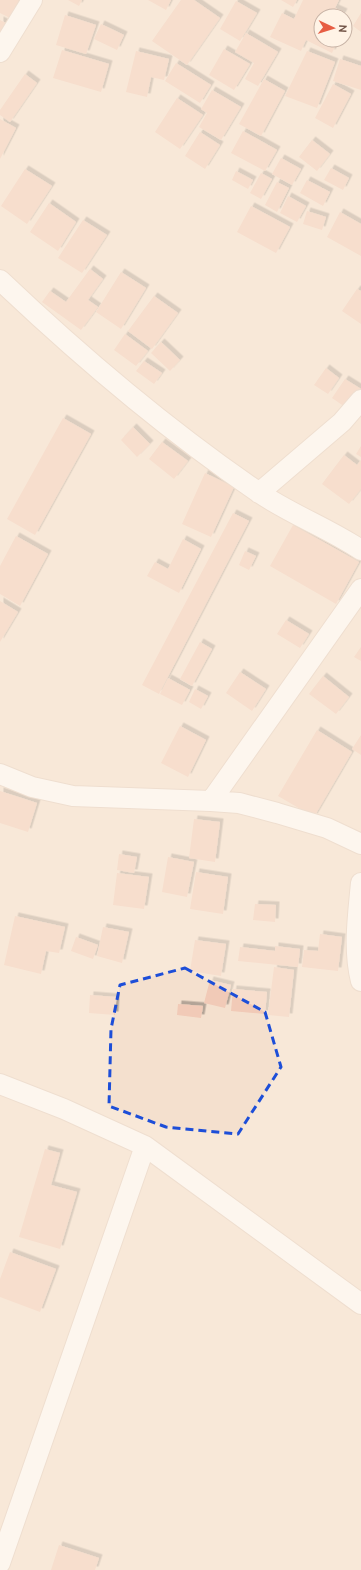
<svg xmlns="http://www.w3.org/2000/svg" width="361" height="1570" font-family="Ubuntu,sans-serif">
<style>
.residential{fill:#f4e0ce;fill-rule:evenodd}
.building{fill:#f1cab7;filter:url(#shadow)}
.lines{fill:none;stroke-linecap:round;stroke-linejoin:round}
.minor-casing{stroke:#e0cbbc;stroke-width:22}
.minor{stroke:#fff;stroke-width:20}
.marked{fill:none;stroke:#1d4ed8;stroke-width:3;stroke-dasharray:8 5;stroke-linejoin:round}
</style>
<defs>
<filter id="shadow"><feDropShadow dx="3.5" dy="-3.5" stdDeviation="0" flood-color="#0004"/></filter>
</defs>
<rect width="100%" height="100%" fill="#fcefe0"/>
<!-- residential -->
<path class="residential" d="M0,0H361V1570H0ZM321,16H345V40H321Z"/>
<!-- building -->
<path class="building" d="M0,0H19L10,18L0,13Z
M68,0H82L79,6Z
M148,0H171L166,10Z
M181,0H194L220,18L187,65L152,41Z
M281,0H297L293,7Z
M303,0H339L335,8L344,12L342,16H321V40H338L332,53L306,40L301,51L270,37L282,13L294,19Z
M236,1L257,13L240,41L220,29Z
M361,13V32L353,26Z
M65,15L96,25L86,54L56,45Z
M0,20L12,26L0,36Z
M101,24L124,35L117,50L94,39Z
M246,33L278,52L258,86L245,79L254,63L235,52Z
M224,49L250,64L234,90L209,75Z
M62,50L109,64L101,92L53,78Z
M136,51L169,59L164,80L151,77L147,97L126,92Z
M307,51L335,62L317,108L285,96Z
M340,59L361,66V90L333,81Z
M176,63L211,85L200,103L165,81Z
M25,74L37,83L10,122L0,115V110Z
M264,79L285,91L261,136L239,124Z
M333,84L351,94L333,128L315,118Z
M212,90L241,107L221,140L199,127L207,113L201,109Z
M177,98L203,115L180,149L155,132Z
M0,119L16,128L0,159Z
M243,131L277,150L265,171L231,153Z
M200,132L220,145L205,169L185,156Z
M312,140L330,154L317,171L299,157Z
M281,158L301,169L292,185L272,174Z
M331,168L349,178L343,190L324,180Z
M25,169L52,186L27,224L1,206Z
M236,171L253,180L248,189L232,180Z
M261,173L272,179L261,199L250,193Z
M307,180L330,192L323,206L300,193Z
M277,182L289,188L277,212L265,205Z
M288,196L306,206L297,222L280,213Z
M49,203L76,222L58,251L30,232Z
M251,206L290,227L276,253L237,232Z
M307,211L326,217L322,230L303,224Z
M340,212L361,224V256L327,237Z
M83,220L107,235L82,273L58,258Z
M90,269L103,279L88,300L98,307L81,330L42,302L50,291L66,302Z
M121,272L146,288L121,329L96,312Z
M357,289L361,291V324L342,311Z
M154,296L178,313L152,349L128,331Z
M125,334L148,351L136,366L114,350Z
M161,342L180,360L170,371L151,353Z
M144,361L162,373L154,384L136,371Z
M326,368L339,378L328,394L314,385Z
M345,379L361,389L348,409L332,398Z
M63,418L91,434L35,535L7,519Z
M133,427L150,444L137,457L121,440Z
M162,442L188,461L174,479L149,459Z
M361,446V457L356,454Z
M344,455L357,465L361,460V489L349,504L322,484Z
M205,473L234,487L211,537L182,524Z
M233,513L249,521L159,694L142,685Z
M293,525L359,562L336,604L270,566Z
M16,536L48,554L20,606L0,594V566Z
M183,539L201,549L179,593L147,576L155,562L168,569Z
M245,551L256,556L249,570L239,565Z
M0,601L18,612L0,642Z
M286,620L309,634L300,648L277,634Z
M200,642L212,649L192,686L180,679Z
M361,647V661L354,657Z
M240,672L266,689L252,711L226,693Z
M323,676L349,697L336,714L309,694Z
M168,678L190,690L182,705L160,694Z
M195,689L208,696L201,709L189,702Z
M180,726L206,740L188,777L161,763Z
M317,730L352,752L314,817L278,796Z
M361,735V755L352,749Z
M0,791L37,803L28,832L0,823Z
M194,819L220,822L215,862L189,858Z
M119,854L137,857L134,873L117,870Z
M168,857L194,862L187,897L162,892Z
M196,872L228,877L223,914L190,909Z
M117,873L149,877L144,909L113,905Z
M255,904L276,905L275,922L253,920Z
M15,916L65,927L59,953L46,951L41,974L4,965Z
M103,927L129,932L122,963L97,956Z
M320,934L342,937L338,971L302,967L304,950L318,951Z
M76,937L98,945L93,959L71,951Z
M195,940L226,944L221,976L190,971Z
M275,946L300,949L298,967L238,961L240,947L275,951Z
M274,967L294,970L289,1017L268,1015Z
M210,980L231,985L225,1008L204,1003Z
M233,989L267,992L265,1014L231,1011Z
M90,995L116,997L115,1015L89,1013Z
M178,1004L203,1006L201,1018L177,1015Z
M45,1149L60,1153L51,1185L77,1192L60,1249L19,1237Z
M10,1252L56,1269L40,1312L0,1297V1279Z
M59,1545L99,1558L95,1570H51Z"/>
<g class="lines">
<defs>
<path id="minor" d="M0,52L32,0
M0,280C81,357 166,429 258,492C290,514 328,528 361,550
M259,493L342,422L361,400
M0,774L32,787L73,796L211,801L239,803L277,813L327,828L361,844
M211,801L361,589
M361,883C358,916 353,949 361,981
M0,1084L64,1109L145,1146L361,1304
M0,1563L145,1146"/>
</defs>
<!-- minor casing -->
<use href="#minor" class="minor-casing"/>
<!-- minor -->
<use href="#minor" class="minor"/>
</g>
<!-- marked area -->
<path d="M0 0H361V1570H0ZM185,968L265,1012L281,1067L238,1134L166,1127L109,1106L111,1029L120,985Z" fill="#fcefe0" fill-opacity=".55" fill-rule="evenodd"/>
<path class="marked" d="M185,968L265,1012L281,1067L238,1134L166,1127L109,1106L111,1029L120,985Z"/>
<!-- north arrow -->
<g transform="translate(333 28) rotate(94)"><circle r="19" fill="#fff3e6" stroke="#c7b3a6"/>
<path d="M0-3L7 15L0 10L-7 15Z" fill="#e75d43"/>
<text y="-6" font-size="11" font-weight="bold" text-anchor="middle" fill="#725447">N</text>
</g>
</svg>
